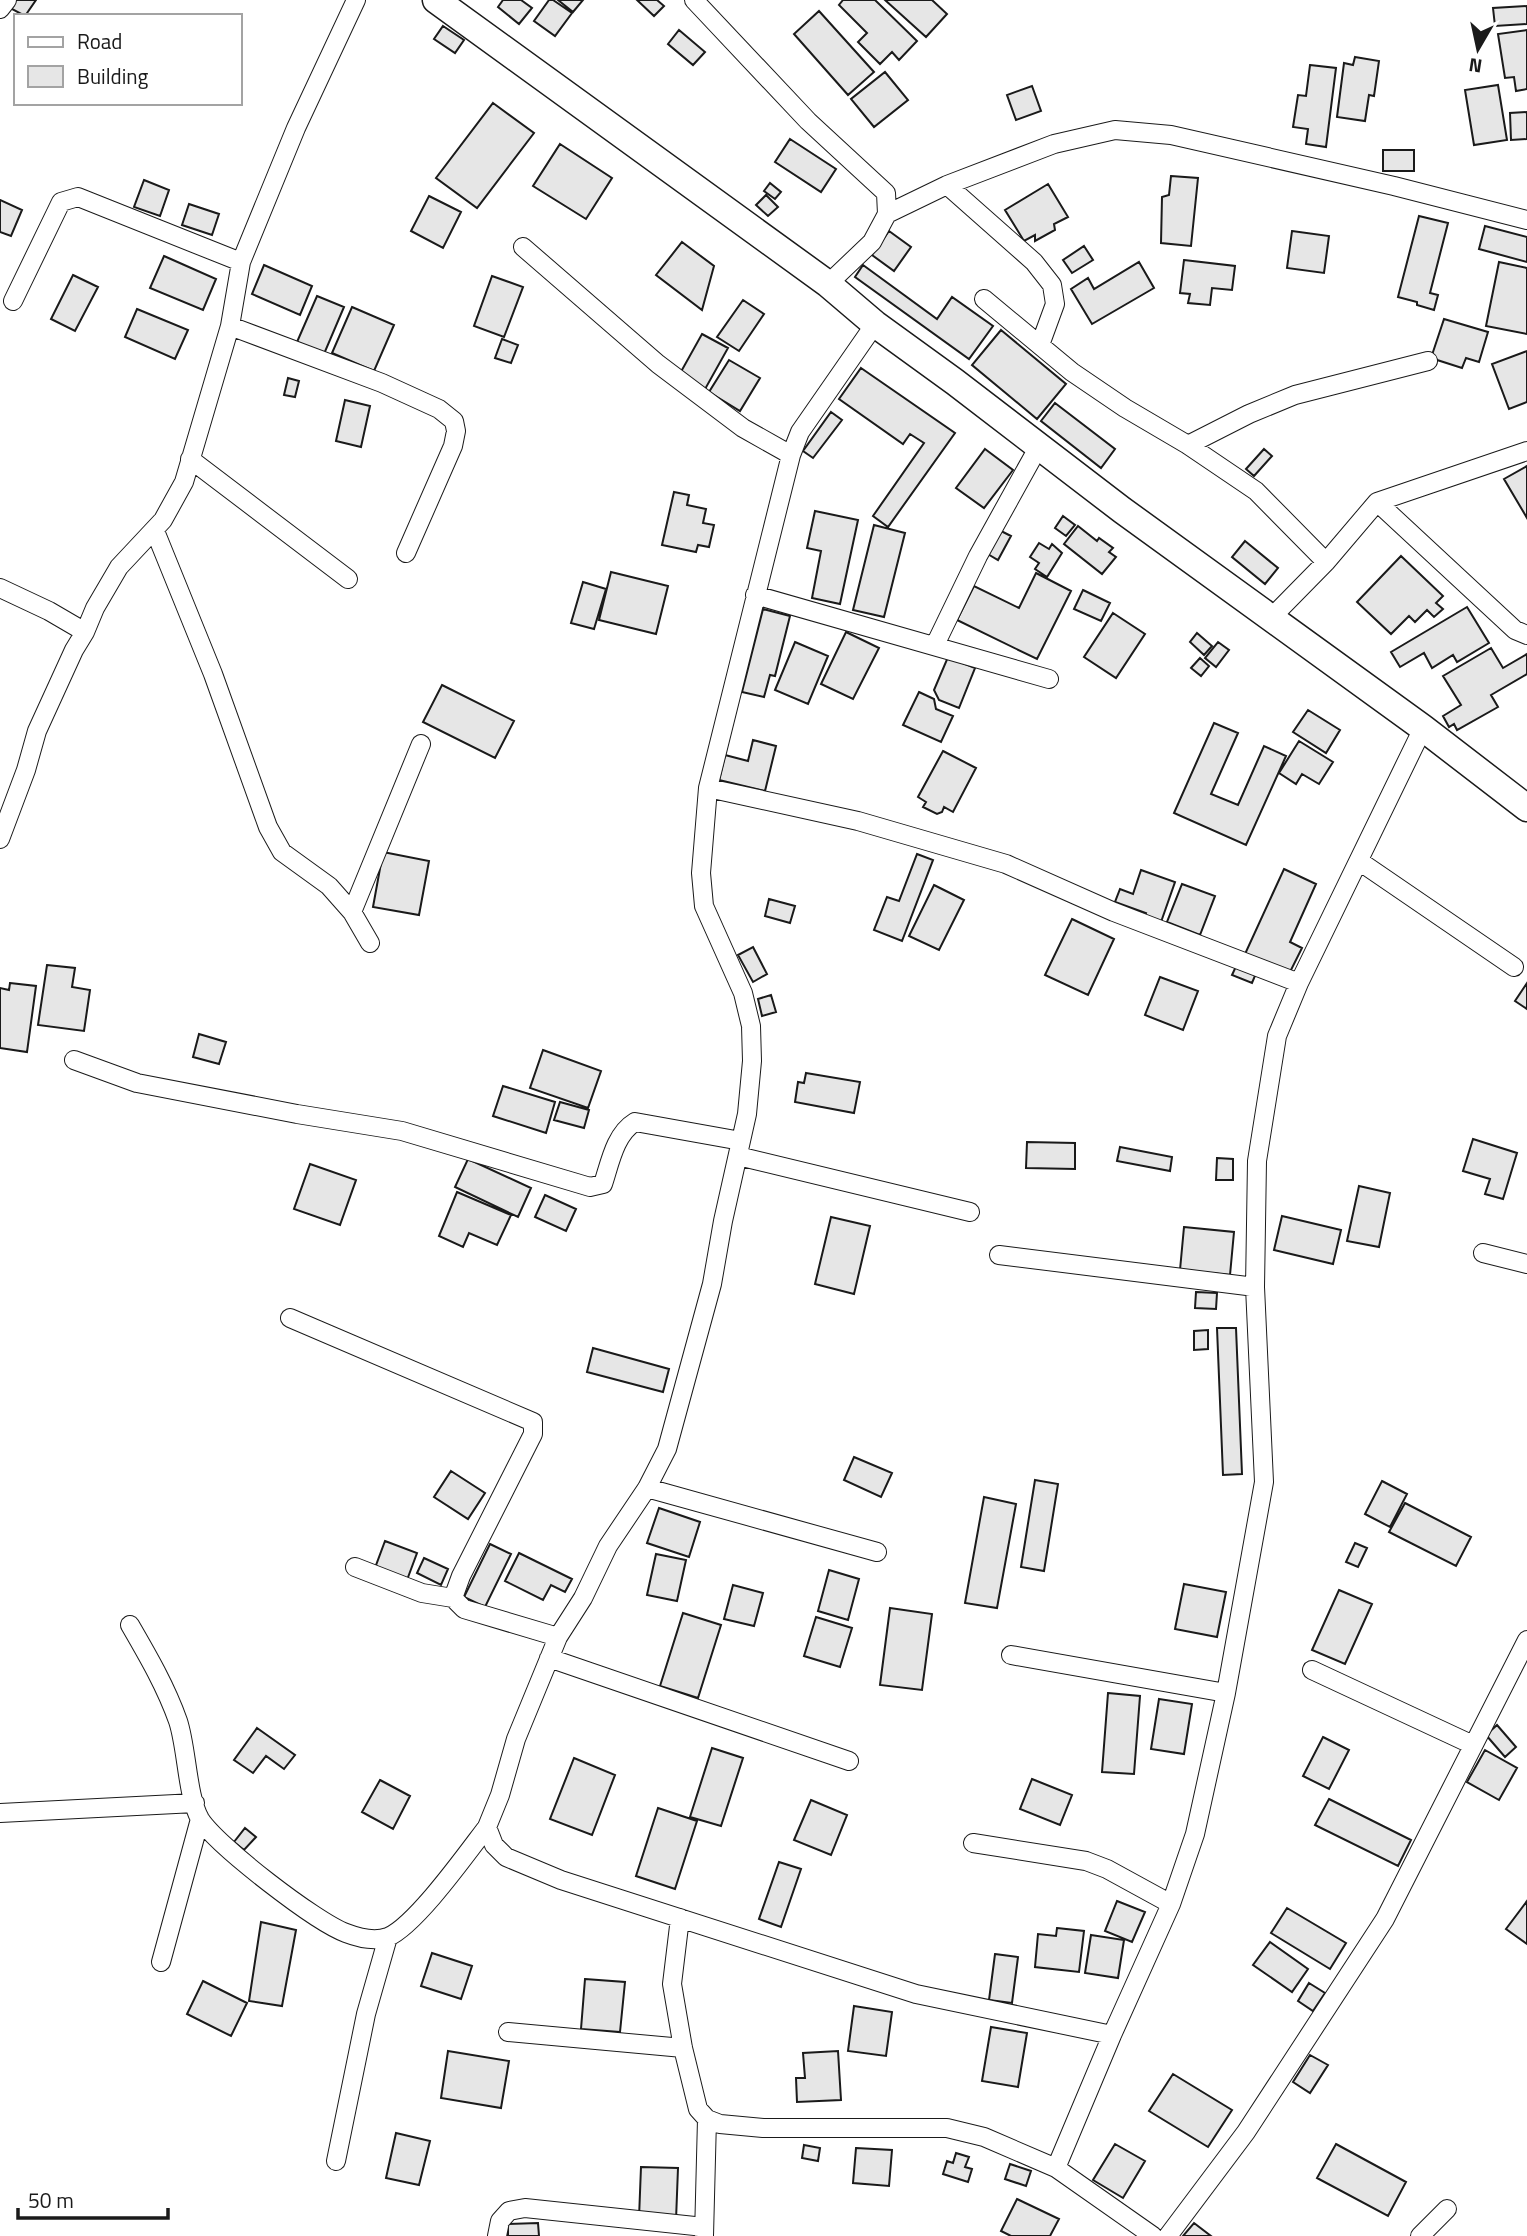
<svg xmlns="http://www.w3.org/2000/svg" width="1527" height="2236" font-family="'Titillium Web',sans-serif">
<style>
.building{fill:#e6e6e6;stroke:#1a1a1a;stroke-width:2}
.lines{fill:none;stroke-linecap:round;stroke-linejoin:round}
.street-casing{stroke:#1a1a1a;stroke-width:20}
.secondary-casing{stroke:#1a1a1a;stroke-width:29}
.street{stroke:#fff;stroke-width:18}
.secondary{stroke:#fff;stroke-width:26}
</style>
<rect width="100%" height="100%" fill="#fff"/>
<!-- building -->
<path class="building" d="M16,0H36L25,16L10,8Z
M503,0H521L532,8L519,24L498,7Z
M549,0H553L572,13L555,36L534,21Z
M558,0H583L573,12Z
M637,0H657L664,6L654,16Z
M843,0H875L917,41L899,60L892,52L880,64L858,42L867,33L839,5Z
M885,0H932L947,14L926,37Z
M1527,6V24L1495,26L1493,8Z
M819,11L874,72L848,95L794,34Z
M443,26L464,40L455,53L434,39Z
M679,30L705,52L693,65L668,44Z
M1527,30V89L1516,91L1514,77L1505,78L1498,34Z
M1355,57L1379,61L1374,96L1369,95L1365,121L1337,117L1344,63L1353,65Z
M1310,65L1336,68L1326,147L1306,144L1308,129L1293,127L1298,95L1306,96Z
M885,72L908,100L874,127L851,99Z
M1498,85L1507,140L1474,145L1465,90Z
M1032,86L1041,111L1016,120L1007,95Z
M493,103L534,133L477,208L436,178Z
M1527,112V139L1511,140L1510,113Z
M790,139L836,169L821,192L775,162Z
M560,144L612,178L586,219L533,186Z
M1383,150H1414V171H1383Z
M1171,176L1198,178L1191,246L1161,243L1162,197L1169,195Z
M144,180L169,190L160,216L134,207Z
M770,183L781,192L775,199L764,191Z
M1048,184L1068,217L1054,224L1055,230L1035,241V235L1024,241L1005,210Z
M766,195L778,207L768,216L756,205Z
M429,196L461,212L443,248L411,231Z
M0,200L22,210L11,236L0,232Z
M189,204L219,214L212,235L182,225Z
M1419,216L1448,223L1430,293L1438,295L1434,310L1417,305V302L1398,297Z
M1485,226L1527,237V262L1479,249Z
M889,231L911,247L894,271L872,255Z
M1292,231L1329,236L1324,273L1287,268Z
M682,242L714,266L702,310L656,275Z
M1084,246L1093,260L1072,273L1063,260Z
M164,256L216,279L203,310L150,288Z
M1184,260L1235,266L1232,290L1212,288L1210,305L1188,303L1190,294L1180,293Z
M1139,262L1154,288L1092,324L1071,289L1088,278L1094,289Z
M1499,262L1527,268V334L1486,326Z
M264,265L312,286L300,315L252,294Z
M863,265L937,319L952,297L993,326L969,359L855,277Z
M73,275L98,287L75,331L51,319Z
M492,276L523,287L504,337L474,326Z
M317,296L344,307L324,354L297,342Z
M743,300L764,314L739,351L717,337Z
M352,307L394,325L374,371L332,353Z
M137,309L188,330L175,359L125,337Z
M1444,319L1488,332L1479,362L1466,358L1462,368L1431,358Z
M1001,330L1066,384L1037,419L972,365Z
M702,334L728,348L704,391L678,377Z
M502,339L518,345L511,363L495,358Z
M1527,351V402L1509,409L1492,364Z
M729,360L760,378L740,411L709,392Z
M861,368L955,433L888,527L873,516L924,443L910,434L903,444L839,399Z
M288,378L299,381L295,397L284,395Z
M345,400L370,406L361,447L336,441Z
M1055,403L1115,449L1101,468L1041,421Z
M831,412L842,420L813,458L803,451Z
M985,449L1013,470L984,508L956,488Z
M1264,449L1272,456L1254,476L1246,469Z
M1527,466V518L1504,479Z
M674,492L689,495L687,505L706,509L703,523L714,525L709,547L698,545L696,552L662,545Z
M815,511L858,520L840,604L812,598L821,551L807,548Z
M1063,516L1075,525L1066,536L1055,528Z
M874,525L905,533L884,617L853,610Z
M1078,526L1097,541L1099,538L1113,548L1109,552L1116,557L1102,574L1064,544Z
M999,530L1011,536L998,560L986,553Z
M1245,541L1278,568L1265,584L1232,557Z
M1039,543L1049,549L1052,544L1062,553L1047,577L1035,569L1039,563L1030,557Z
M1401,556L1443,596L1436,603L1443,609L1434,617L1427,610L1415,622L1409,616L1391,634L1357,602Z
M611,572L668,586L656,634L599,620Z
M1036,573L1071,591L1037,659L957,620L974,586L1019,608Z
M583,582L606,589L594,629L571,623Z
M1083,590L1110,603L1101,621L1074,609Z
M1467,607L1489,643L1457,662L1453,655L1432,668L1424,653L1400,667L1391,652Z
M763,609L790,616L775,676L770,675L764,697L742,692Z
M1113,613L1145,634L1116,678L1084,657Z
M846,632L879,648L853,699L821,684Z
M1197,633L1212,646L1204,655L1190,642Z
M795,642L828,656L808,704L775,690Z
M1218,642L1229,650L1216,667L1205,658Z
M1491,648L1503,668L1527,654V674L1491,695L1498,707L1457,730L1454,724L1449,727L1443,716L1461,705L1443,676Z
M948,657L975,668L959,708L939,700L934,690Z
M1200,658L1209,666L1201,676L1191,668Z
M442,685L514,721L495,758L423,722Z
M919,692L934,699L936,709L953,716L941,742L903,725Z
M1308,710L1340,730L1326,753L1293,732Z
M1214,723L1238,733L1211,794L1238,805L1264,746L1286,756L1246,845L1174,813Z
M753,740L776,746L765,791L719,780L725,755L748,761Z
M1299,741L1333,762L1319,784L1302,774L1296,784L1279,773Z
M943,751L976,768L953,812L944,807L942,812L937,814L923,807L926,802L918,797Z
M383,852L429,861L419,915L373,907Z
M917,854L933,860L902,941L874,930L887,897L899,901Z
M1284,869L1316,884L1290,942L1302,948L1289,974L1245,954Z
M1141,870L1175,882L1161,922L1145,916L1146,913L1115,902L1120,889L1133,894Z
M1182,884L1215,896L1200,935L1167,922Z
M934,885L964,900L939,950L909,936Z
M769,899L795,906L790,923L765,916Z
M1072,919L1114,939L1088,995L1045,975Z
M753,947L767,974L753,982L738,955Z
M1238,962L1257,971L1252,983L1232,975Z
M47,965L75,968L72,987L90,990L84,1031L38,1025Z
M1160,977L1198,991L1183,1030L1145,1015Z
M10,983L36,986L27,1052L0,1048V988L9,990Z
M1527,983V1009L1515,1001Z
M771,995L776,1012L762,1016L758,999Z
M199,1034L226,1042L219,1064L193,1057Z
M543,1050L601,1071L588,1108L530,1088Z
M806,1073L860,1082L854,1113L795,1102L798,1082L804,1083Z
M503,1086L555,1102L546,1133L493,1116Z
M560,1102L589,1110L584,1128L554,1120Z
M1473,1139L1517,1153L1503,1199L1485,1194L1490,1179L1463,1171Z
M1027,1142L1075,1143V1169L1026,1168Z
M1120,1147L1172,1157L1170,1171L1117,1161Z
M1217,1158L1233,1159V1180H1216Z
M468,1159L531,1188L518,1217L455,1187Z
M310,1164L356,1180L340,1225L294,1209Z
M1359,1186L1390,1193L1379,1247L1347,1241Z
M457,1192L511,1215L497,1245L469,1233L463,1247L439,1236Z
M545,1195L576,1209L566,1231L535,1217Z
M1282,1216L1341,1230L1333,1264L1274,1250Z
M831,1217L870,1226L854,1294L815,1284Z
M1184,1227L1234,1232L1230,1275L1180,1270Z
M1196,1292L1217,1293L1216,1309L1195,1308Z
M1217,1328H1236L1242,1474L1223,1475Z
M1208,1330V1349L1194,1350V1331Z
M593,1348L669,1369L663,1392L587,1372Z
M854,1457L892,1473L881,1497L844,1480Z
M451,1471L485,1493L468,1519L434,1497Z
M1035,1480L1058,1484L1044,1571L1021,1567Z
M1382,1481L1407,1494L1390,1527L1365,1514Z
M984,1497L1016,1504L997,1608L965,1603Z
M1405,1503L1471,1537L1456,1566L1389,1532Z
M659,1508L700,1522L689,1557L647,1543Z
M385,1541L417,1553L407,1580L375,1568Z
M1355,1543L1367,1548L1358,1567L1346,1562Z
M490,1544L511,1554L485,1607L464,1597Z
M519,1553L572,1579L565,1592L551,1585L543,1600L505,1581Z
M656,1554L686,1560L677,1601L647,1595Z
M424,1558L448,1569L441,1585L417,1573Z
M829,1570L859,1579L848,1620L818,1611Z
M1184,1584L1226,1592L1217,1637L1175,1629Z
M733,1585L763,1593L754,1626L724,1619Z
M1339,1590L1372,1604L1345,1664L1312,1650Z
M890,1608L932,1614L922,1690L880,1685Z
M683,1613L721,1625L698,1698L660,1686Z
M816,1617L852,1628L840,1667L804,1656Z
M1108,1693L1140,1696L1134,1774L1102,1772Z
M1159,1699L1192,1704L1184,1754L1151,1749Z
M1497,1725L1516,1747L1505,1757L1486,1735Z
M257,1728L295,1755L284,1769L266,1756L253,1773L234,1760Z
M1323,1737L1349,1750L1329,1789L1303,1776Z
M712,1748L743,1758L721,1826L690,1817Z
M1485,1750L1517,1768L1499,1800L1467,1782Z
M574,1758L615,1775L592,1835L550,1819Z
M1032,1779L1072,1795L1060,1825L1020,1809Z
M380,1780L410,1796L393,1829L362,1812Z
M1329,1799L1411,1840L1398,1866L1315,1825Z
M811,1800L847,1815L831,1855L794,1840Z
M658,1808L697,1821L675,1889L636,1876Z
M245,1828L256,1837L244,1850L234,1842Z
M779,1862L801,1869L781,1927L759,1919Z
M1117,1901L1145,1912L1132,1942L1105,1931Z
M1527,1901V1944L1506,1929Z
M1287,1908L1346,1943L1330,1969L1271,1933Z
M261,1922L296,1930L282,2006L249,2001Z
M1057,1928L1084,1931L1079,1972L1035,1967L1038,1934L1056,1936Z
M1091,1935L1124,1940L1118,1978L1085,1973Z
M1270,1942L1308,1969L1292,1992L1253,1965Z
M432,1953L472,1966L461,1999L421,1986Z
M995,1954L1018,1957L1012,2003L989,2000Z
M585,1979L625,1982L620,2032L581,2029Z
M203,1981L247,2003L231,2036L187,2014Z
M1309,1983L1325,1993L1313,2011L1298,2001Z
M854,2006L892,2012L886,2056L848,2051Z
M991,2027L1027,2033L1018,2087L982,2081Z
M448,2051L509,2061L501,2108L441,2098Z
M838,2051L841,2100L797,2102L796,2078H805L803,2053Z
M1310,2055L1328,2065L1310,2093L1293,2082Z
M1173,2074L1232,2110L1208,2147L1149,2111Z
M396,2133L430,2141L419,2185L386,2178Z
M1115,2144L1145,2161L1123,2198L1093,2180Z
M1336,2144L1406,2182L1388,2216L1317,2178Z
M804,2145L820,2148L818,2161L802,2158Z
M856,2148L892,2150L889,2186L853,2183Z
M956,2153L969,2157L965,2167L972,2169L968,2182L943,2174L947,2161L953,2163Z
M1010,2164L1031,2171L1026,2186L1005,2179Z
M641,2167L678,2168L676,2220L639,2218Z
M1017,2199L1059,2219L1050,2236H1011L1001,2231Z
M538,2223L539,2236H508V2224Z
M1194,2223L1211,2236H1183Z"/>
<g class="lines">
<defs>
<path id="street" d="M694,0L808,121L886,193L887,214L872,242L828,284
M0,9L7,0
M947,185L1034,262L1052,285L1055,304L1040,345
M887,214L947,185L1054,144L1115,130L1171,135L1394,186L1527,220
M523,247L658,364L743,428L791,455
M984,299L1072,372L1125,408L1188,445L1256,491L1326,562
M13,301L61,202L78,197L241,262
M875,324L800,432L791,455L708,788L701,873L704,906L743,993L751,1026L752,1061L747,1114L723,1221L712,1284L667,1449L647,1488L608,1546L583,1598L558,1637L516,1739L500,1795L487,1827L494,1845L506,1857L561,1880L916,1994L1112,2035
M230,326L382,383L439,409L454,421L456,431L453,446L406,553
M1188,445L1249,414L1295,395L1428,361
M190,459L348,579
M1377,502L1515,630L1527,635
M155,531L213,674L268,827L282,852L329,886L352,912L370,943
M0,588L49,611L85,632L95,608L119,567L163,520L184,482L230,326L241,262L296,128L356,0
M755,595L1049,679
M1271,618L1326,562L1377,502L1527,451
M935,645L978,556L1039,446
M708,788L858,821L1006,864L1114,912L1299,983
M0,839L26,770L37,731L74,650L85,632
M1359,861L1514,967
M352,912L421,744
M74,1060L137,1083L297,1114L402,1131L590,1187L603,1184C610,1163 615,1134 635,1122L741,1141
M738,1156L970,1212
M1483,1253L1527,1264
M999,1255L1255,1287
M290,1318L533,1422V1434L461,1576L453,1598L464,1609L558,1637
M647,1488L877,1552
M355,1567L422,1593L453,1598
M130,1625C148,1656 166,1687 178,1721C187,1748 187,1796 200,1819C217,1846 316,1922 346,1933C359,1938 374,1942 388,1937C416,1925 467,1853 487,1827
M1011,1655L1226,1693
M549,1658L849,1761
M1312,1670L1473,1745
M0,1813L195,1803
M973,1843L1086,1861L1107,1869L1171,1904
M680,1918L672,1984L683,2048L698,2109L707,2119L720,2124L763,2128H947L984,2137L1056,2168L1153,2236
M161,1962L200,1819
M508,2032L683,2048
M336,2161L366,2014L388,1937
M1056,2168L1112,2035L1171,1904L1195,1834L1226,1693L1264,1482L1255,1287L1257,1161L1277,1036L1299,983L1423,728
M497,2236L500,2221L509,2211L525,2208L704,2227
M704,2236L707,2119
M1168,2236L1246,2132L1385,1919L1527,1640
M1420,2236L1447,2209"/>
<path id="secondary" d="M436,0L828,284L875,324L955,382L1122,510L1423,728L1527,808"/>
</defs>
<!-- street casing -->
<use href="#street" class="street-casing"/>
<!-- secondary casing -->
<use href="#secondary" class="secondary-casing"/>
<!-- street -->
<use href="#street" class="street"/>
<!-- secondary -->
<use href="#secondary" class="secondary"/>
</g>
<!-- legend -->
<rect x="14" y="14" width="228" height="91" fill="#ffffff" stroke="#a3a3a3" stroke-width="2"/>
<rect x="28" y="37" width="35" height="10" fill="#ffffff" stroke="#a3a3a3" stroke-width="2"/>
<text x="77" y="49" font-size="21" fill="#1a1a1a">Road</text>
<rect x="28" y="66" width="35" height="21" fill="#e6e6e6" stroke="#a3a3a3" stroke-width="2"/>
<text x="77" y="84" font-size="21" fill="#1a1a1a">Building</text>
<!-- north arrow -->
<g transform="translate(1478 49) rotate(189)" stroke="#ffffff" stroke-width="5" paint-order="stroke">
<path d="M0-5L12 26L0 18L-12 26Z" fill="#1a1a1a"/>
<text y="-10" font-size="19" font-weight="bold" text-anchor="middle" fill="#1a1a1a">N</text>
</g>
<!-- scale -->
<path d="M18 2208v10h150v-10" fill="none" stroke="#1a1a1a" stroke-width="3.5"/>
<text x="28" y="2208" font-size="21" fill="#1a1a1a" stroke="#ffffff" stroke-width="5" paint-order="stroke">50 m</text>
</svg>
